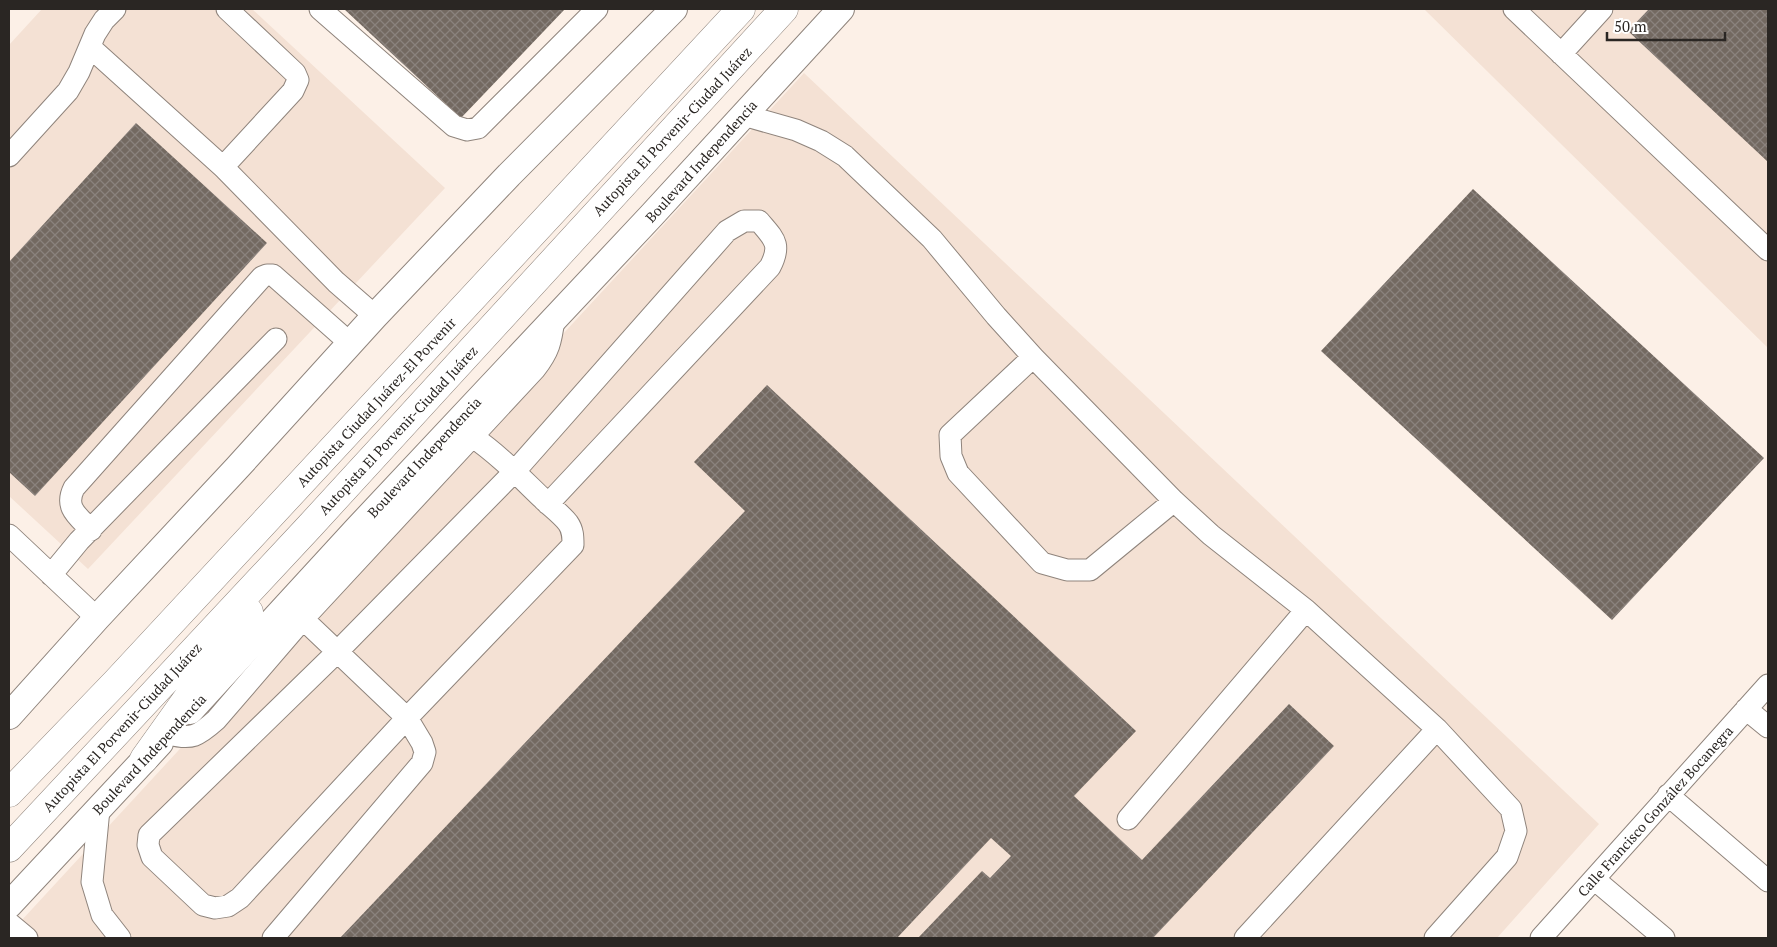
<svg xmlns="http://www.w3.org/2000/svg" width="1777" height="947" font-family="'PT Serif',serif">
<style>
.built{fill:#f4e1d4}
.building{fill:url(#building-cross-hatch)}
.lines{fill:none;stroke-linecap:round;stroke-linejoin:round}
.minor-casing{stroke:#8f847c;stroke-width:23}
.major-casing{stroke:#8f847c;stroke-width:28}
.highway-casing{stroke:#8f847c;stroke-width:29}
.minor{stroke:#fff;stroke-width:21}
.major{stroke:#fff;stroke-width:26}
.highway{stroke:#fff;stroke-width:28}
.labels{text-anchor:middle;dominant-baseline:central;stroke-width:5;stroke-linejoin:round;paint-order:stroke}
.street-label{font-size:14px;fill:#2a2623;stroke:#fff}
</style>
<defs>
<pattern id="building-cross-hatch" width="8" height="8" patternUnits="userSpaceOnUse" patternTransform="scale(1.25)"><rect width="8" height="8" fill="#736961"/><path d="M0 0l8 8M0 8l8-8" fill="none" stroke="#8a827d"/></pattern>
</defs>
<rect width="100%" height="100%" fill="#fcf0e7"/>
<!-- built -->
<path class="built" d="M42,9H252L445,188L88,569L9,496V45Z
M1424,9H1768V348Z
M804,73L1599,824L1497,938H9V934Z"/>
<!-- building -->
<path class="building" d="M344,9H565L461,118Z
M1649,9H1768V162L1628,31Z
M136,123L267,243L35,496L9,472V262Z
M1473,189L1764,458L1612,620L1321,351Z
M767,385L1136,731L1074,796L1142,860L1289,704L1334,746L1153,938H918L982,871L990,878L1011,856L991,838L897,938H340L745,511L694,462Z"/>
<g class="lines">
<defs>
<path id="minor" d="M320,9L454,126L467,130L478,128L597,9
M1514,9L1768,250
M90,47L223,167L336,282L375,316
M1561,54L1602,9
M743,115L796,130L821,141L845,156L932,239L996,316L1033,357L1174,501L1211,535L1306,610L1437,729L1511,809L1516,831L1507,857L1435,938
M9,156L68,91L79,72L95,34L104,20L115,9
M223,167L293,91L298,80L295,73L227,9
M1033,357L950,435L951,456L958,473L1042,563L1067,570H1090L1174,501
M473,437C499,455 520,477 543,499C551,507 561,514 568,523C573,530 573,537 573,545L407,718L240,898L228,906L215,908L203,905L152,857L148,845L149,835L337,652L515,471L727,231L744,221H759C774,239 782,244 770,267L548,504
M91,530C78,516 64,508 74,488L262,277L267,275H273L351,344
M9,535L97,618
M51,575L79,541L276,339
M1746,709L1768,727
M169,734C192,740 198,736 216,720L303,619L535,369C549,351 551,342 554,319
M1668,795L1768,881
M99,809L92,882L102,915L120,938
M1128,819L1306,610
M1594,879L1664,938
M9,923L27,938
M273,938L422,763L425,752L422,743L407,718L303,619
M1245,938L1437,729
M1541,938L1768,685"/>
<path id="major" d="M190,711L357,529L651,216L841,9
M9,716L97,618L237,468L375,316L509,175L674,9
M9,905L160,743"/>
<path id="highway" d="M144,759L249,612
M9,793L116,682L741,9
M9,848L310,526L784,9"/>
</defs>
<!-- minor casing -->
<use href="#minor" class="minor-casing"/>
<!-- major casing -->
<use href="#major" class="major-casing"/>
<!-- highway casing -->
<use href="#highway" class="highway-casing"/>
<!-- minor -->
<use href="#minor" class="minor"/>
<!-- major -->
<use href="#major" class="major"/>
<!-- highway -->
<use href="#highway" class="highway"/>
</g>
<g class="labels">
<!-- street labels -->
<g class="street-label">
<text transform="translate(672 131) rotate(-47)">Autopista El Porvenir-Ciudad Juárez</text>
<text transform="translate(701 161) rotate(-48)">Boulevard Independencia</text>
<text transform="translate(376 402) rotate(-47)">Autopista Ciudad Juárez-El Porvenir</text>
<text transform="translate(398 430) rotate(-47)">Autopista El Porvenir-Ciudad Juárez</text>
<text transform="translate(424 457) rotate(-47)">Boulevard Independencia</text>
<text transform="translate(122 727) rotate(-47)">Autopista El Porvenir-Ciudad Juárez</text>
<text transform="translate(149 754) rotate(-47)">Boulevard Independencia</text>
<text transform="translate(1655 811) rotate(-48)">Calle Francisco González Bocanegra</text>
</g>
</g>
<!-- border -->
<rect width="1777" height="947" fill="none" stroke="#2a2623" stroke-width="20"/>
<!-- scale -->
<path d="M1607 32v8h118v-8" fill="none" stroke="#2a2623" stroke-width="2.5"/>
<text x="1614" y="32" font-size="15" fill="#2a2623" stroke="#ffffff" stroke-width="4" paint-order="stroke">50 m</text>
</svg>
